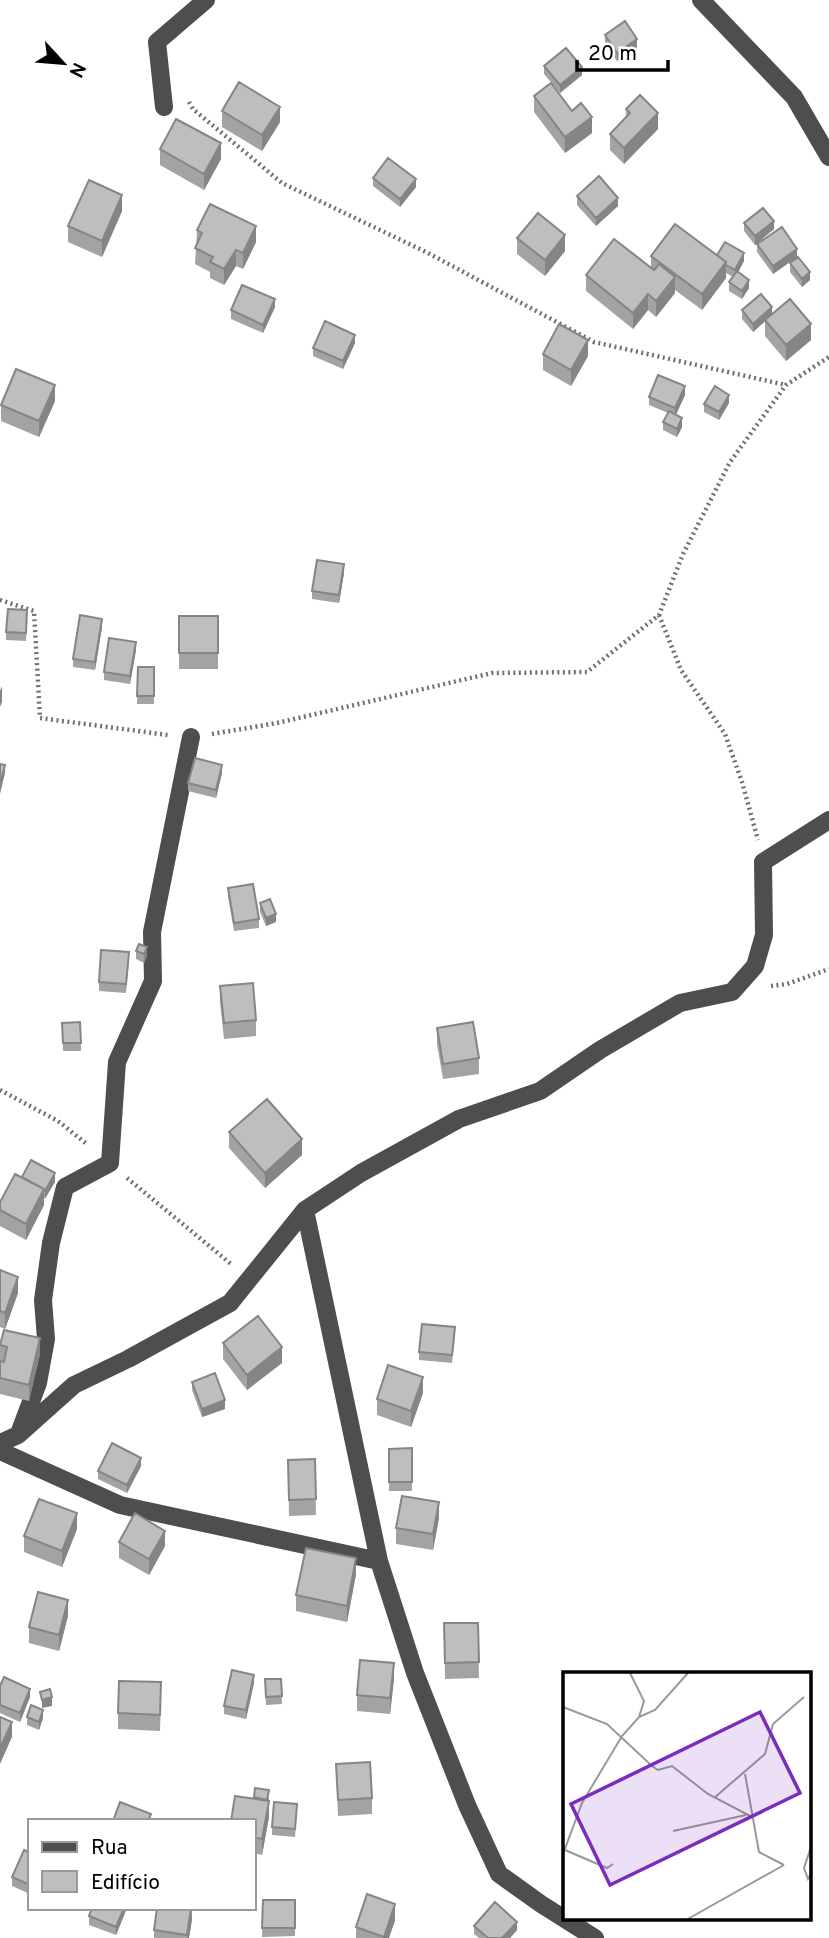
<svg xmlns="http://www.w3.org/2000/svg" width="829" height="1938" font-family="Overpass,sans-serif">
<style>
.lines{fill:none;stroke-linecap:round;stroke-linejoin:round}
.path{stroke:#707070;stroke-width:4.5;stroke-dasharray:2 3.5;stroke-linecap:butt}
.minor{stroke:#4e4e4e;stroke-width:18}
.wall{fill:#a3a3a3}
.shaded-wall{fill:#858585}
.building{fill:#bebebe;stroke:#858585;stroke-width:2}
.inset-road{fill:none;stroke:#999;stroke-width:2}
.view{fill:#7b2cbf;fill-opacity:0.15;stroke:#7b2cbf;stroke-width:3.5}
.inset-edge{fill:none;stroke:#000;stroke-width:3.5}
</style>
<rect width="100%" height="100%" fill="#fff"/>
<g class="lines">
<!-- path -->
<path class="path" d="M189,102L193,109L282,183L428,253L594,342L786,385
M0,600L34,611L40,718L168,735
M659,615L681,670L725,734L742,782L758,840
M212,734L277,723L492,673L587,672L659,615L683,554L730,462L786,385L829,357
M771,986L787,984L829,969
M0,1090L58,1121L88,1145
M127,1178L231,1264"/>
<!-- minor -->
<path class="minor" d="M701,0L794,97L829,157
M164,107L157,42L206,0
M305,1210L379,1561L415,1673L467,1805L499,1874L541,1904L595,1938
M20,1431L38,1383L46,1339L43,1300L51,1243L65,1187L110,1163L117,1062L153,981L152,932L191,737
M0,1443L18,1435L74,1385L128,1359L230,1303L305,1210L361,1173L459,1119L540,1091L600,1050L680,1003L732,992L755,966L764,935L763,862L829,820
M0,1451L120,1505L379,1561"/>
</g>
<!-- wall -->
<path class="wall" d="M605,35L637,47L617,61L605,43Z
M544,66L582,75L560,93L544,74Z
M534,96L572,111L592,133L565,153L534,112Z
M626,109L658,129L624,164L610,150V134L626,118Z
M222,111L280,122L262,151L222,127Z
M160,149L221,159L204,190L160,165Z
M373,178L416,187L400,207L373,186Z
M577,196L618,206L596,226L577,205Z
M122,211L102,257L68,242V226Z
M744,223L774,229L755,245L744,231Z
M197,230L256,242L243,269L236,266L224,285L210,278V272L195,264Z
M517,238L565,251L545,276L517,254Z
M757,244L797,257L773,274L757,252Z
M717,255L744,261L738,272L749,288L742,299L729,291V282L733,277L726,273V278L702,310L675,290V293L656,317L648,310L633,329L586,291V275L651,268V256Z
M790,263L810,280L802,287L790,272Z
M275,307L263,333L231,319V310Z
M742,310L772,314L811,340L786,361L765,336V321L753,332L742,319Z
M355,343L343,369L313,356V348Z
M543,354L588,356L571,386L543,370Z
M685,395L676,415L682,427L677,437L663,430V422L668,413L649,405V397Z
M55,401L39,437L1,421V405Z
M729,403L719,420L704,412V404Z
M344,573L339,603L312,599V591Z
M179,616H218V669H179Z
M27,618L26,641L6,640V632Z
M102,627L95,670L73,667V659Z
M136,650L130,684L104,680V672Z
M138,667H154V704H137Z
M222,773L216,798L188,791V783Z
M228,888L259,919V928L234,931L228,896Z
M260,903L276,922L266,926L260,912Z
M136,951L147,956L144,963L136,959Z
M129,960L126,993L99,991V982Z
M220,986L256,1020V1036L224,1039L220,1002Z
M80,1022L81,1051H63L62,1023Z
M437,1028L479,1058V1074L443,1079L437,1044Z
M229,1132L302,1155L265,1188L229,1148Z
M22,1177L55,1182L44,1199V1205L26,1240L0,1226V1202Z
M0,1270L18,1293L5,1329L0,1327Z
M455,1336L452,1363L419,1360V1352Z
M223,1343L282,1363L247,1390L223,1359Z
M0,1345L40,1354L29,1401L0,1394Z
M192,1382L225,1409L202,1417L192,1390Z
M423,1393L411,1427L377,1415V1399Z
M412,1448V1491H389V1449Z
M315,1459L316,1515L289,1516L288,1460Z
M141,1466L127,1493L98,1479V1471Z
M439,1518L433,1550L396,1544V1528Z
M77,1529L62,1567L24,1552V1536Z
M119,1542L165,1546L149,1575L119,1558Z
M356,1574L347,1622L296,1611V1595Z
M68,1616L59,1651L29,1643V1627Z
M444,1623H478L479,1678L445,1679Z
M265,1679H281L282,1704L266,1705Z
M394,1679L390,1714L357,1711V1695Z
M254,1683L246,1719L224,1714V1706Z
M0,1686L30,1697L20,1722L0,1713Z
M161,1698L160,1731L118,1729V1713Z
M27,1717L43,1718L39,1730L27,1725Z
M336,1764L372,1798V1814L338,1816Z
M255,1788L269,1798V1817L262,1855L254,1853V1799Z
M297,1812L295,1837L272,1835V1827Z
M30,1853V1894L12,1886V1877Z
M263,1900H295V1936L262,1937Z
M92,1908H127L116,1935L89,1925V1916Z
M192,1908V1919L189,1938H154V1930Z
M395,1920L389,1938H356V1927Z
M474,1926L517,1930L510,1938H479L474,1934Z"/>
<!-- shaded-wall -->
<path class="shaded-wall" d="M637,39V47L617,61V53Z
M582,67V75L560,93V85Z
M280,107V122L262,151V135Z
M658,113V129L624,164V148Z
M592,117V133L565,153V137Z
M221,143V159L204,190V174Z
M416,179V187L400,207V199Z
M122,195V211L102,257V241Z
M618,198V206L596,226V218Z
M774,221V229L755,245V236Z
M256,226V242L243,269V253Z
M565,235V251L545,276V260Z
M797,249V257L773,274V266Z
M236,250V266L224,285V269Z
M744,253V261L735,278V270Z
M726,262V278L702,310V294Z
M810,272V280L802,287V279Z
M675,277V293L656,317V301Z
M749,280V288L742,299V291Z
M648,294V310L633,329V313Z
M275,299V307L263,333V325Z
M772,307V315L753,332V324Z
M811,324V340L786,361V345Z
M355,335V343L343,369V361Z
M588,340V356L571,386V370Z
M55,385V401L39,437V421Z
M685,386V395L675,416V408Z
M729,395V403L719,420V412Z
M682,418V427L677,437V429Z
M344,564V573L339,603V595Z
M102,619V627L95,670V662Z
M136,642V650L130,684V676Z
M2,686V702L0,707V691Z
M5,765V773L0,794V785Z
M222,765V773L216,798V790Z
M276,914V922L266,926V918Z
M147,947V956L144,963V954Z
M302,1139V1155L265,1188V1173Z
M55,1173V1182L45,1199V1191Z
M44,1189V1205L26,1240V1224Z
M18,1277V1293L5,1329V1313Z
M40,1338V1354L29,1401V1385Z
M282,1347V1363L247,1390V1375Z
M423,1377V1393L411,1427V1411Z
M225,1400V1409L202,1417V1409Z
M141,1458V1466L127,1493V1485Z
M439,1502V1518L433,1550V1534Z
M77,1513V1529L62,1567V1551Z
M165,1531V1546L149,1575V1559Z
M356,1558V1574L347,1622V1606Z
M68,1600V1616L59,1651V1635Z
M394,1663V1679L390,1714V1698Z
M254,1675V1683L246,1719V1710Z
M30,1689V1697L20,1722V1713Z
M52,1697V1706L42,1708V1700Z
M43,1710V1718L39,1730V1722Z
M12,1722V1737L0,1764V1748Z
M269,1801V1817L262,1855V1839Z
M395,1904V1920L389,1938H384Z
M124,1908H127L116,1935V1927Z
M191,1908L192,1919L189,1938H187Z
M517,1922V1930L510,1938H502Z"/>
<!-- building -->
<path class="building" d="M625,21L637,39L617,53L605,35Z
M566,48L582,67L560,85L544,66Z
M239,82L280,107L262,135L222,111Z
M551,83L572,111L581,103L592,117L565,137L534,96Z
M640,95L658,113L624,148L610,134L630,113L626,109Z
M176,119L221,143L204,174L160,149Z
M388,158L416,179L400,199L373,178Z
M599,176L618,198L596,218L577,196Z
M89,180L122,195L102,241L68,226Z
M210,204L256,226L243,253L236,250L224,269L210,262L213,257L195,248L202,233L197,230Z
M763,208L774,221L755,236L744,223Z
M538,213L565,235L545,260L517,238Z
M675,224L726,262L702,294L651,256Z
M782,227L797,249L773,266L757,244Z
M614,239L654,270L659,264L675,277L656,301L648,294L633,313L586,275Z
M725,242L744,253L735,270L726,265V262L717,255Z
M798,257L810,272L802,279L790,263Z
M737,271L749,280L742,291L729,282Z
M242,285L275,299L263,325L231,310Z
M761,294L772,307L753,324L742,310Z
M790,299L811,324L786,345L765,320Z
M325,321L355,335L343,361L313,348Z
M559,324L588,340L571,370L543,354Z
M16,369L55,385L39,421L1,405Z
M658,375L685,386L675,408L649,397Z
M715,386L729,395L719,412L704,404Z
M669,411L682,418L677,429L663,422Z
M317,560L344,564L339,595L312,591Z
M8,609L27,610L26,633L6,632Z
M80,615L102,619L95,662L73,659Z
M179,616H218V653H179Z
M109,638L136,642L130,676L104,672Z
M138,667H154V696H137Z
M195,758L222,765L216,790L188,783Z
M0,764L5,765L0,785Z
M253,884L259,919L234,923L228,888Z
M270,899L276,914L266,918L260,903Z
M139,944L147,947L144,954L136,951Z
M101,950L129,952L126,984L99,982Z
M253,983L256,1020L224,1023L220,986Z
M80,1022L81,1043H63L62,1023Z
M473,1022L479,1058L443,1064L437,1028Z
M267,1099L302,1139L265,1173L229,1132Z
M31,1160L55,1173L45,1191H44V1189L22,1177Z
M15,1174L44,1189L26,1224L0,1210V1202Z
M0,1270L18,1277L5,1313L0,1311Z
M258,1316L282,1347L247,1375L223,1343Z
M422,1324L455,1327L452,1355L419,1352Z
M4,1330L40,1338L29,1385L0,1378V1361L4,1362L7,1347L0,1345Z
M388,1365L423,1377L411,1411L377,1399Z
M215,1373L225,1400L202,1409L192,1382Z
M112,1443L141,1458L127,1485L98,1471Z
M412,1448V1482H389V1449Z
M315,1459L316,1499L289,1500L288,1460Z
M402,1496L439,1502L433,1534L396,1528Z
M39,1499L77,1513L62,1551L24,1536Z
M135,1513L165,1531L149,1559L119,1542Z
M306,1548L356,1558L347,1606L296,1595Z
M38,1592L68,1600L59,1635L29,1627Z
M444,1623H478L479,1662L445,1663Z
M360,1660L394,1663L390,1698L357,1695Z
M232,1670L254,1675L246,1710L224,1706Z
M4,1677L30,1689L20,1713L0,1705V1686Z
M265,1679H281L282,1696L266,1697Z
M119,1681L161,1682L160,1715L118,1713Z
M50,1689L52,1697L42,1700L40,1692Z
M31,1705L43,1710L39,1722L27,1717Z
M0,1717L12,1722L0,1748Z
M370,1762L372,1798L338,1800L336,1764Z
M255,1788L269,1790L267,1800L254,1797Z
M235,1796L269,1801L262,1839L254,1837V1821H231Z
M120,1802L151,1814L148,1821H113Z
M274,1802L297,1804L295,1829L272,1827Z
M24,1850L30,1853V1885L12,1877Z
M367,1894L395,1904L384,1937L356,1927Z
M263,1900H295V1928H262Z
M495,1902L517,1922L502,1938H488L474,1926Z
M92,1908H124L116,1927L89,1916Z
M157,1908H191L187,1935L154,1930Z"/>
<!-- overview -->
<g transform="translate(563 1672)">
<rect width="248" height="248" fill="#fff"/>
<path class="inset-road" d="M67,1L81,29L76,45M0,35L44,52L89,94L95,98L109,94L145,122L189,145M182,102L196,180L221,193M151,126L202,82L210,52L241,25M110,159L183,143M249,172L241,196L245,207L249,200M2,178L44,196L50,192M0,182L19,131L59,64L76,45L92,38L125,1M123,248L221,193"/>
<path class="view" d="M197,40L237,121L47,213L8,132Z"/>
<rect width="248" height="248" class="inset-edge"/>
</g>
<!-- legend -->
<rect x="28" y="1819" width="228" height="91" fill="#ffffff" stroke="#999999" stroke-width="2"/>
<rect x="42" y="1842" width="35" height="10" fill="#4e4e4e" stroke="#999999" stroke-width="2"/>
<text x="91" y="1854" font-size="21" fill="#000000">Rua</text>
<rect x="42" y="1871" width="35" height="21" fill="#bebebe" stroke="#999999" stroke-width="2"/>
<text x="91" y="1889" font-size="21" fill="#000000">Edifício</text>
<!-- north arrow -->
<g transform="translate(63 63) rotate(116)" stroke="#ffffff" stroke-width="5" paint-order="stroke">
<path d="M0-5L12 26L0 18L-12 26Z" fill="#000000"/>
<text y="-10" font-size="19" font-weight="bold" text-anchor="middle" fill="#000000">N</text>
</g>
<!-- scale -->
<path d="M577 60v10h91v-10" fill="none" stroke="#000000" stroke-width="3.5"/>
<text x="588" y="60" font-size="21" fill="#000000" stroke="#ffffff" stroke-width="5" paint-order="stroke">20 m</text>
</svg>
